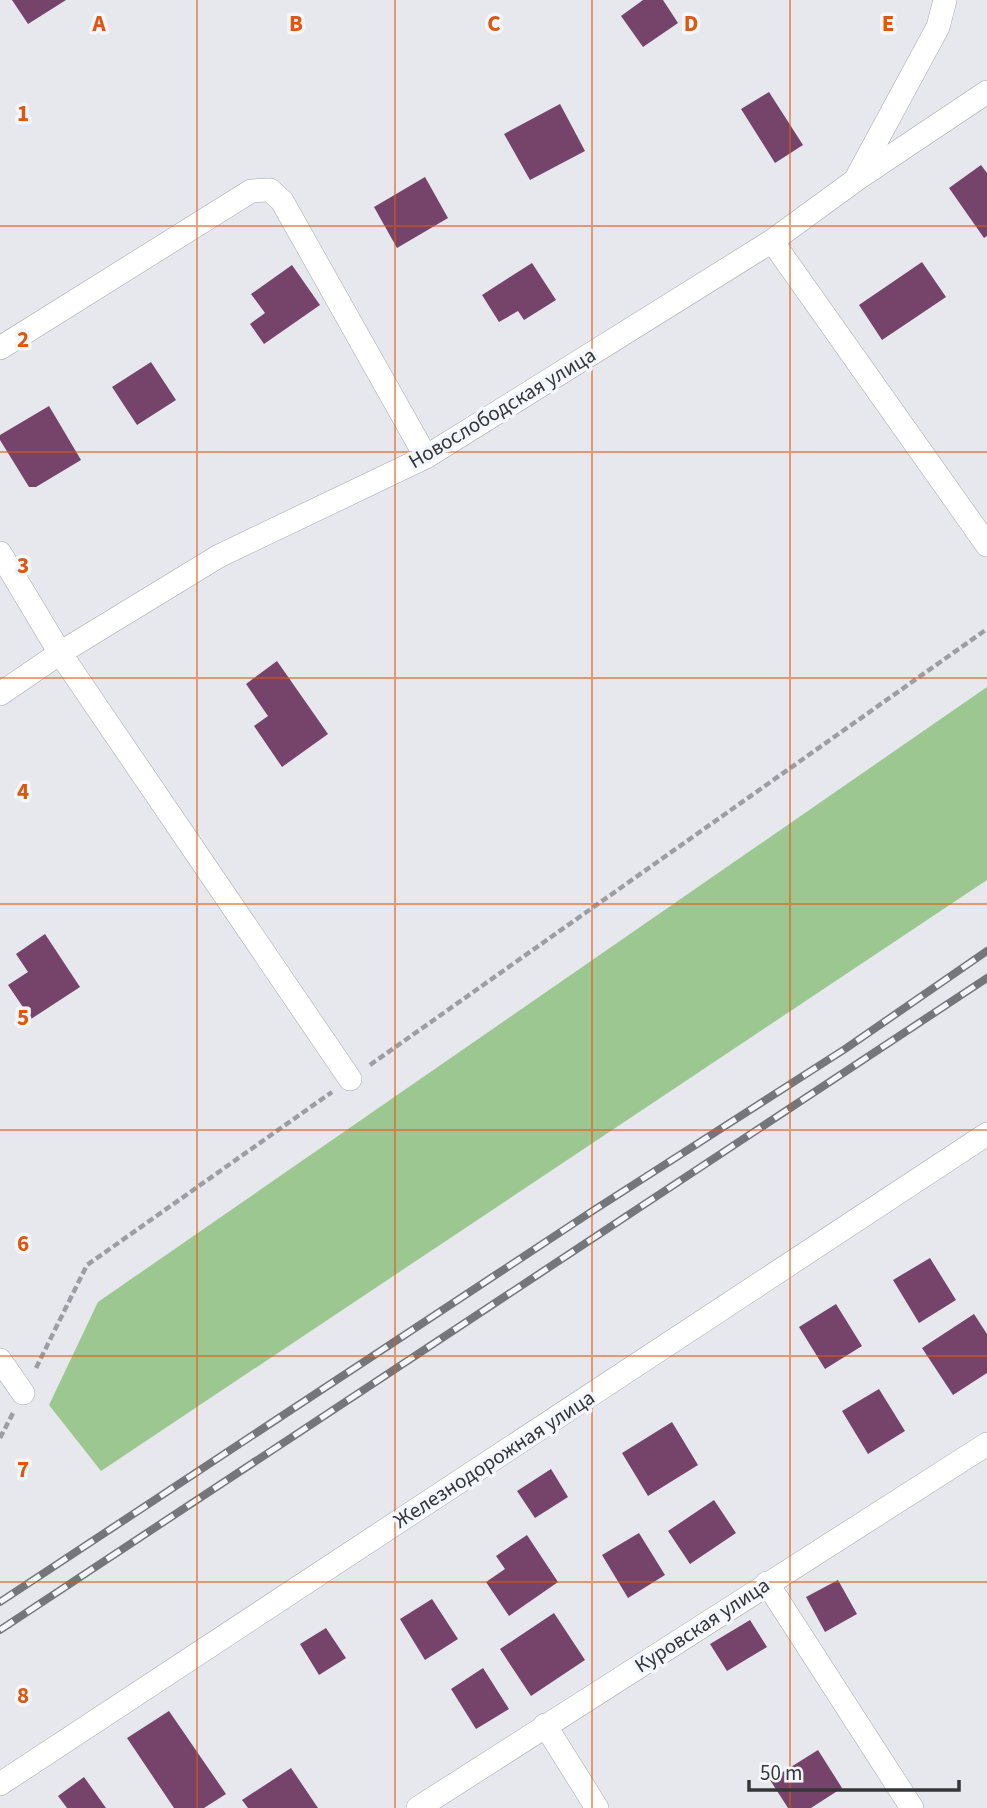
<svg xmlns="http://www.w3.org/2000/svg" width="987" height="1808" font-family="'Source Sans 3',sans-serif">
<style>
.forest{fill:#9dc790}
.building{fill:#76446b}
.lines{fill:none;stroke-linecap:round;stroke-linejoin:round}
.minor-casing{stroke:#a4a7ab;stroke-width:24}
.path{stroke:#9d9ea2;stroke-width:4.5;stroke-dasharray:7 3.5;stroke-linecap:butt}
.minor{stroke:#fff;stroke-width:23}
.rail-casing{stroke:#757679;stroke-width:8}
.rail{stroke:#f3f6fb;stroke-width:5;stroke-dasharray:16;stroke-linecap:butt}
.grid{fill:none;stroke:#df570e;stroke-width:2;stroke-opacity:0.55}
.labels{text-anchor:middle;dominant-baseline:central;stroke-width:7;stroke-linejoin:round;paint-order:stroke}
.street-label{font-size:21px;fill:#353638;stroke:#f3f6fb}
.grid-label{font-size:23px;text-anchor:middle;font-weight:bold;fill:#df570e;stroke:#f3f6fb;stroke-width:7;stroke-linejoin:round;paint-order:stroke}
</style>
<rect width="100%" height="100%" fill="#e6e8ed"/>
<!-- forest -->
<path class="forest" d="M987,687V880L101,1471L49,1405L98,1302Z"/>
<!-- building -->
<path class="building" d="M12,0H66L28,24Z
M643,0H663L678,23L643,47L621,16Z
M769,92L803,145L775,163L741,109Z
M560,104L585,151L530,180L504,134Z
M981,165L987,173V236L984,238L949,188Z
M425,177L448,218L397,248L374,207Z
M922,262L946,297L882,340L859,305Z
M532,263L556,300L524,320L518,311L499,322L482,295Z
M292,265L320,305L264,344L250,324L265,313L251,294Z
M151,362L176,400L137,425L112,387Z
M49,406L81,460L36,487H29L0,440V435Z
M277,661L328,734L282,767L254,726L268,716L246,684Z
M45,934L80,987L31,1019L8,985L28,972L16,954Z
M930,1258L956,1300L919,1323L893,1280Z
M836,1304L862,1346L825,1369L799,1327Z
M974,1314L987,1334V1373L953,1395L922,1348Z
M879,1389L905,1431L868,1454L842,1411Z
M672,1422L698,1465L648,1496L622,1453Z
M551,1469L568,1497L535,1518L517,1491Z
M714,1500L736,1533L690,1564L668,1531Z
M639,1533L665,1575L628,1598L602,1555Z
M527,1535L558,1582L509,1616L486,1582L505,1569L496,1556Z
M838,1580L857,1614L825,1632L806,1597Z
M432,1599L458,1639L425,1660L400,1619Z
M554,1613L585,1660L531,1696L500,1649Z
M750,1620L767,1647L727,1671L710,1644Z
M326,1628L346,1658L319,1675L300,1644Z
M483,1668L509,1709L476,1729L451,1689Z
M169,1711L226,1794L204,1808H174L127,1738Z
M818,1750L842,1788L811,1808H788L770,1780Z
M291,1768L318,1808H248L242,1800Z
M84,1777L106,1808H67L58,1796Z"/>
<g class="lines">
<defs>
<path id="minor" d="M858,175L938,27L945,0
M772,241L987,545
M0,348L251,191L270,190L282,201L426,457
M0,553L60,653L350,1079
M0,694L60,653L219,556L426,457L772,241L857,179L987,92
M0,1360L23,1393
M767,1583L912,1808
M545,1725L597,1808
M0,1784L987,1134
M418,1808L987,1444"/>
</defs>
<!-- minor casing -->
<use href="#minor" class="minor-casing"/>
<!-- path -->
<path class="path" d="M370,1065L987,629
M36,1368L87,1265L332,1092
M0,1438L13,1413"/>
<!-- minor -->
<use href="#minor" class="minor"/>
<defs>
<path id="rail" d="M0,1602L594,1210L845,1049L987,951
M0,1630L987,978"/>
</defs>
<!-- rail casing -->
<use href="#rail" class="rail-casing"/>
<!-- rail -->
<use href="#rail" class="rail"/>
</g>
<!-- grid -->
<path class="grid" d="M197,0V1808M395,0V1808M592,0V1808M790,0V1808M0,226H987M0,452H987M0,678H987M0,904H987M0,1130H987M0,1356H987M0,1582H987"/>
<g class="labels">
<!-- street labels -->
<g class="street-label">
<text transform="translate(502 408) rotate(-31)">Новослободская улица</text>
<text transform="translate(494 1459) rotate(-33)">Железнодорожная улица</text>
<text transform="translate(702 1625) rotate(-33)">Куровская улица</text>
</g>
</g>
<g class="grid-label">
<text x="99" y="31">A</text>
<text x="296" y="31">B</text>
<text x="494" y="31">C</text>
<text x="691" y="31">D</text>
<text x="888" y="31">E</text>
<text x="23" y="121">1</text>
<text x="23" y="347">2</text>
<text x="23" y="573">3</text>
<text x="23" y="799">4</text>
<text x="23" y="1025">5</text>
<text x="23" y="1251">6</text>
<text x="23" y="1477">7</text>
<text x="23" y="1703">8</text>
</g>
<!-- scale -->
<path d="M749 1780v10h210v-10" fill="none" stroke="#353638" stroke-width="3.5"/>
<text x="760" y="1780" font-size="21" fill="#353638" stroke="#f3f6fb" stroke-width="5" paint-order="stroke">50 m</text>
</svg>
